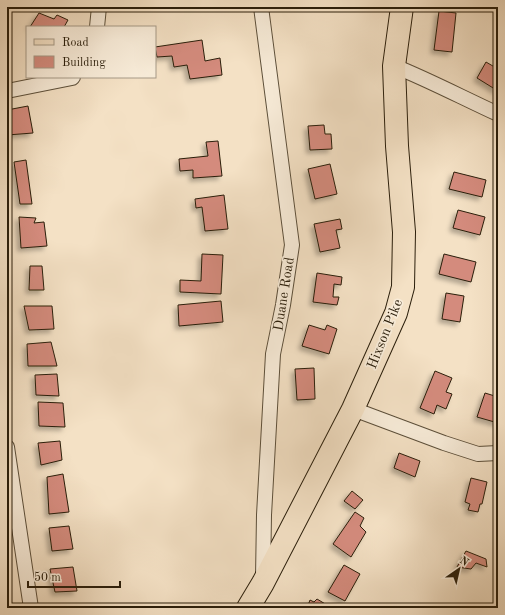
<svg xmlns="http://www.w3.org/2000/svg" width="505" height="615" font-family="'Old Standard TT',serif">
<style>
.building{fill:#d48b7d;stroke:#2a1e0b;filter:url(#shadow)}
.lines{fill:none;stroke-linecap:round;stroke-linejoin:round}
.minor-casing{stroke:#5c4f3a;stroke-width:16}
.primary-casing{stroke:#2a1e0b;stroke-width:24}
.minor{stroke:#f8ecd9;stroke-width:14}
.primary{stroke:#f4e1c5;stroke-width:22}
.labels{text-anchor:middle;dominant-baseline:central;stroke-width:3.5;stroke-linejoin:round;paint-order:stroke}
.street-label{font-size:14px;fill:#2a1e0b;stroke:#f8ecd9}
</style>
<defs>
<filter id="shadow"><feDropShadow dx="-3.5" dy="3.5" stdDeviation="2" flood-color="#0004"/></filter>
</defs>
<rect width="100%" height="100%" fill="#f4e1c5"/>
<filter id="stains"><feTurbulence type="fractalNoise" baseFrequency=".005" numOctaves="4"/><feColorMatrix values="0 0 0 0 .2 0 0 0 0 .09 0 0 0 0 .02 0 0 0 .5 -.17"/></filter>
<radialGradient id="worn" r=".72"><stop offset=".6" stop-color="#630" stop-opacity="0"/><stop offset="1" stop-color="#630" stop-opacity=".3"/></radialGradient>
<!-- building -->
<path class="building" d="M439,11L456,13L452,52L434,50Z
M39,13L54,19L57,15L68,20L64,27H30Z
M202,40L205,61L220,58L222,75L190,79L187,65L174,67L172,56L157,57L155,47Z
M486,62L498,69V91L477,78Z
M28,106L33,133L7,135V110Z
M324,125L325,134H331L332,149L310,150L308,126Z
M218,141L222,176L193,178V170L180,171L179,159L208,156L206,142Z
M26,160L32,204H20L14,162Z
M330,164L337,194L315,199L308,169Z
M454,172L486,180L482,197L449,189Z
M224,195L228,229L205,231L202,207L196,208L195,199Z
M458,210L485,217L480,235L453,228Z
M19,217L36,218L34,223L44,222L47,246L21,248Z
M340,219L342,229L336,230L340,248L320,252L314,224Z
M202,254L223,255L221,294L180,292V280L201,281Z
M444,254L476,262L471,282L439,274Z
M30,266H42L44,290H29Z
M317,273L342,277L341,285L334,284L333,297H339L337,305L313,302Z
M446,293L464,296L460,322L442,319Z
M221,301L223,322L179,326L178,305Z
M24,306H52L54,329L29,330Z
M309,325L325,330L327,325L337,329L329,354L302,346Z
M51,342L57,366H28L27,344Z
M314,368L315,399L297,400L295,369Z
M435,371L452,378L446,392L452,394L446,409L437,405L434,414L420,408Z
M57,374L59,396L36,395L35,375Z
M485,393L498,397V423L477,417Z
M38,402L63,403L65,427L39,426Z
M60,441L62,460L41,465L38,443Z
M399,453L420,461L415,477L394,468Z
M63,474L69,512L49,514L47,477Z
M471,478L487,482L482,504H480L478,512L468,510L470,504L465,502Z
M352,491L363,500L355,509L344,501Z
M355,512L364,518L360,526L366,532L351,557L333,544Z
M69,526L73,549L52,551L49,528Z
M466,551L486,559L487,567L476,563L471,569L457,567Z
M344,565L360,574L345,601L328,592Z
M73,567L77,591L55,592L50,569Z
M317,599L332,608H307L310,600L314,602Z"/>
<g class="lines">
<defs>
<path id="minor" d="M261,7L292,245L283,305L273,354L264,515L263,577
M97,27L99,7
M394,66C429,80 463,98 498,114
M7,91L72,78L73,77
M353,409L444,443L478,454L498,453
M7,447L31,608"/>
<path id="primary" d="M248,608L263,583L353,409L396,313L403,287L404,232L397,146L394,66L402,7"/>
</defs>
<!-- minor casing -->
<use href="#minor" class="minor-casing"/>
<!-- primary casing -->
<use href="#primary" class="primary-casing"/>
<!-- minor -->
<use href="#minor" class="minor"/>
<!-- primary -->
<use href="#primary" class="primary"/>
</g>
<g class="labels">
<!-- street labels -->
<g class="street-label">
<text transform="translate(284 294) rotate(-81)">Duane Road</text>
<text transform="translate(385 334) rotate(-68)">Hixson Pike</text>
</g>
</g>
<!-- margin -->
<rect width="505" height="615" fill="none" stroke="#f4e1c5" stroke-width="24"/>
<rect x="8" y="8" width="489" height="599" fill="none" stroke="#2a1e0b" stroke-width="2"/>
<rect x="12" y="12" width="481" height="591" fill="none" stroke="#2a1e0b"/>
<!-- legend -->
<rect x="26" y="26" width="130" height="52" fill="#f8ecd9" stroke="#a69a87"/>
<rect x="34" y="39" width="20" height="6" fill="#f4e1c5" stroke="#a69a87"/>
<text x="62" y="46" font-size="12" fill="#2a1e0b">Road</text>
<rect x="34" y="56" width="20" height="12" fill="#d48b7d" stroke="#a69a87"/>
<text x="62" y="66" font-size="12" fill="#2a1e0b">Building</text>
<!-- north arrow -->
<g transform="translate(459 569) rotate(34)" stroke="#f8ecd9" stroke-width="3" paint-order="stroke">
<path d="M0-3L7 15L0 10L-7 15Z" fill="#2a1e0b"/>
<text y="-6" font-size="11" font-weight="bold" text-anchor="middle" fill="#2a1e0b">N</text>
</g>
<!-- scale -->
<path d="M28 581v6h92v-6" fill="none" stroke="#2a1e0b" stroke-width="2"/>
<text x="34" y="581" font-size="12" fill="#2a1e0b" stroke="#f8ecd9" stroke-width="3" paint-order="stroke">50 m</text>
<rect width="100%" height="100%" filter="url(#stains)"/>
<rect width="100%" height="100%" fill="url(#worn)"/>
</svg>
